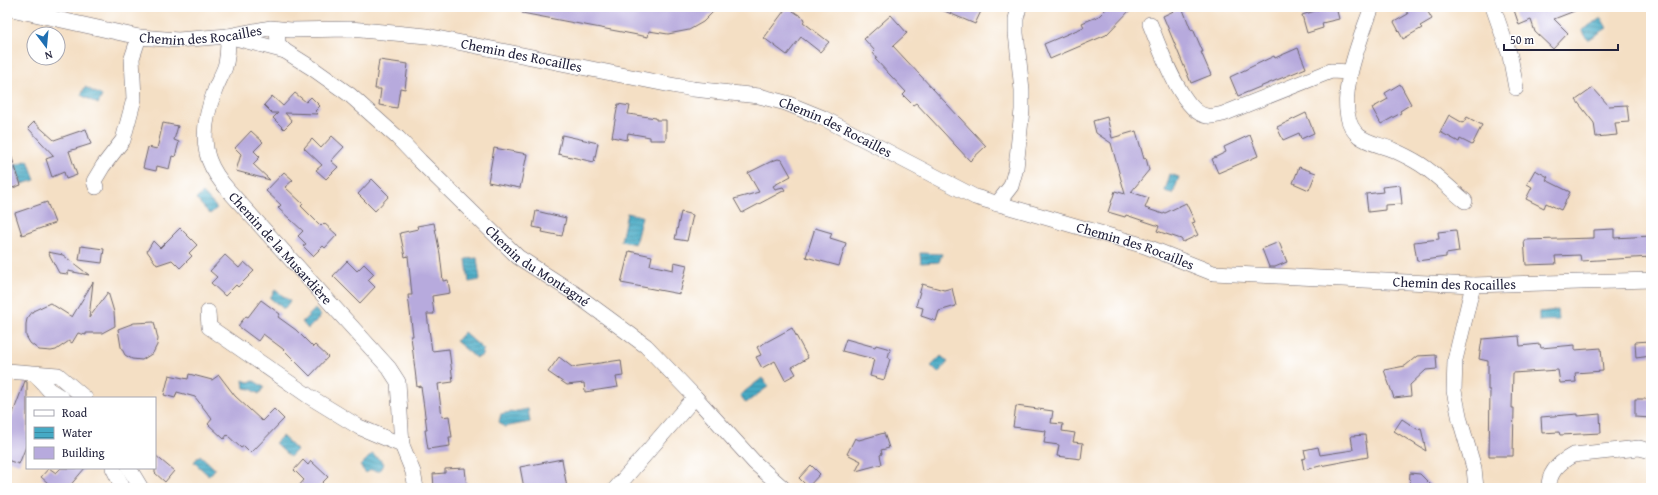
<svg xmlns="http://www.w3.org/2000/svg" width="1658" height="495" font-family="'Gentium Book Plus',serif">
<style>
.water{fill:url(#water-rules);stroke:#346680}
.building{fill:#b7aadd}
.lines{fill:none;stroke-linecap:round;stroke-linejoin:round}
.street-casing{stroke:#6c646b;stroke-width:16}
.street{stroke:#fff;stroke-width:15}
.labels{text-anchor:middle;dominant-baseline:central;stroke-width:4;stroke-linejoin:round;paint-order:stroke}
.street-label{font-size:14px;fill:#22223b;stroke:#fff}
</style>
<defs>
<pattern id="water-rules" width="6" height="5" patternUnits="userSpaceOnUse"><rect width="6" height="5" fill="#46aac5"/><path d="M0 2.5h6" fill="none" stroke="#3a8aa1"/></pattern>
</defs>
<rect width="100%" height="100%" fill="#fff"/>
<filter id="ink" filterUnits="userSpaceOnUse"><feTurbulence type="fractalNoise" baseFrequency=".025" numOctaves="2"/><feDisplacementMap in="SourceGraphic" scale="8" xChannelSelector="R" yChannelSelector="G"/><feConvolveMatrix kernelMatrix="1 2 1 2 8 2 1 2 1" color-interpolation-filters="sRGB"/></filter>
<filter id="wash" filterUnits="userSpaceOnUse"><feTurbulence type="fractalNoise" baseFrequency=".012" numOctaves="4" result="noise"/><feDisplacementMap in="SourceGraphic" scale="16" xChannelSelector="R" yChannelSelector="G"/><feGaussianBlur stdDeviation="0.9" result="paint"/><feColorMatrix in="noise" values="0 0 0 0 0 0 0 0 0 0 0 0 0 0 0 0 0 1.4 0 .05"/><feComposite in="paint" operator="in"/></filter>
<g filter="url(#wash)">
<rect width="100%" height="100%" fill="#f4dfc4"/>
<!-- water -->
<path class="water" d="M1601,18L1607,28L1588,40L1582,30Z
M85,87L102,96L98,104L81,95Z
M28,160L35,180L22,184L15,165Z
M1170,174L1179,177L1173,194L1165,191Z
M203,193L217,208L210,214L196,199Z
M627,213L642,216L635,244L621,241Z
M920,253L942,254L939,262L921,263Z
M477,258L480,280L469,282L466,259Z
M275,290L290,301L284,309L270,298Z
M315,309L321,316L308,329L302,322Z
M1558,310L1559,320L1539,321V312Z
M464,332L484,350L481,352L483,354L480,357L478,356L476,358L456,341Z
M941,356L948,362L938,373L931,366Z
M762,378L769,386L746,403L740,395Z
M243,380L248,382L254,381L264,387L259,394L251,389L244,388Z
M528,409L530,422L504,427L499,422L501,414Z
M282,436L297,450L290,457L275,443Z
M372,454L384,463L379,471L371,470L366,473L360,466Z
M200,455L215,469L209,476L194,462Z"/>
<g id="blocks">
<!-- building -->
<path class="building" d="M523,7H718L703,22L689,30L668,34L649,31L648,37L522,13Z
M787,7L805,19L803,22L829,42L820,52L801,37L787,55L764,38Z
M935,7H983L975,24Z
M1108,7H1133L1106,35L1050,59L1044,44L1084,27L1082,23L1099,16Z
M1182,7L1191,30L1193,29L1203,52H1201L1211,75L1191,83L1163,16Z
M1317,7H1336L1339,19L1322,23L1323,28L1307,33L1302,15L1318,10Z
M1404,7H1425L1432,19L1420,26L1422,28L1403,39L1394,22L1408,14Z
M1513,7H1582V8L1554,19L1568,33L1553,49L1535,32L1531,20L1519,25Z
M891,15L907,33L893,46L986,146L970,161L916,103L913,105L903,95L906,92L875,59L877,58L873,53L875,51L864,39Z
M1298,48L1306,68L1238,96L1230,77L1274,56L1275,58Z
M379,60L408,64L405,89L400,88L397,108L379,105L381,89H375Z
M1400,84L1411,104L1400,111L1401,113L1381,124L1372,108L1388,99L1385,93Z
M1593,88L1609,106L1627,105L1629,122L1615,123L1617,135L1596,137L1594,123L1576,100Z
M295,93L306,102L311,97L320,106L315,111L318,114L285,113L292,121L284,129L273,118L278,113H272L264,105L272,96L283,106Z
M618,104L630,106L628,114L656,118V120H666V140H650V137L628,133L627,140L612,137Z
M1306,113L1314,133L1301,139L1299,133L1283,140L1277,127Z
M1449,115L1463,123L1467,117L1482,125L1472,145L1460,139L1459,142L1440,132Z
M1107,117L1112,138L1136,131L1144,159L1146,158L1149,170L1131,192L1149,198L1145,208L1163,214L1186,203L1195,222L1192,223L1198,235L1183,242L1181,239L1157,231L1159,226L1126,215L1125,217L1108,212L1115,191L1125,194L1111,143L1096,133L1093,121Z
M34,122L54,140L86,129L91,144L69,151L77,175L66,179L64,172L52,177L46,159L54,156L28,128Z
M163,123L178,126L174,140L179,142L175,157L172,156L169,169L157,166L156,171L143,168L148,147L157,149Z
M251,131L263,142L254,151L260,157L253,164L270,180L236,171L241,154L235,148Z
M562,135L598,143L594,162L558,154Z
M1250,135L1258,156L1218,173L1212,159L1226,152L1224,147Z
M332,136L344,147L331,161L338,167L326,179L316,170L322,165L304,148L312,139L321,148Z
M494,148L527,154L520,188L488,182Z
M7,149H9L21,185L7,190Z
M778,159L782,160L791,176L773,186L775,189L783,187L785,190L742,213L734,199L759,192L748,173L772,161Z
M1299,167L1316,173L1309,190L1293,183Z
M1535,170L1548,177L1546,180L1570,192L1561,210L1546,203L1544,208L1526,199L1532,187L1527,184Z
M284,172L293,180L285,187L303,204L301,206L321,226L324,223L337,235L325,248L323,246L313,256L303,246L306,244L298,236L303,231L278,208L281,205L266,191Z
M372,179L389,196L375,211L358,194Z
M1400,185L1402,204L1385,205V210L1368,212L1366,194L1383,192L1382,187Z
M47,202L55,223L22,235L15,213Z
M536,211L566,218L562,236L542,232L543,229L533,227Z
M681,212L693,215L687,241L675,239Z
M434,223L440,254L443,281L448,280L450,293L432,296L434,314H427L432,351L449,349L453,382L438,384L442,417L449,416L452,437H449L450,446L428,449L425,430H427L421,386L417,387L411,336H413L408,295H412L408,256L405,257L400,233L418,229L417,226Z
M180,228L197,245L189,253L192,256L180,268L172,260L157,265L147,251L153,241L160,248Z
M815,228L832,233L830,238L846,243L839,266L806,257Z
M1614,229V238L1651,236V257L1581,261L1580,255L1555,256L1556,264L1526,265L1524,240L1594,238V230Z
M1456,230L1459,252L1446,254V257L1417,261L1414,242L1439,239L1438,232Z
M1279,242L1287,262L1275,267H1269L1262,249Z
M81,246L104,249L102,263L79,260Z
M629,251L652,256L650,265L673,270L674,262L687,265L680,294L621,283Z
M48,252L63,255L89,275L68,271V274L59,273Z
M225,255L239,268L244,262L254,271L238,287L236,285L225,296L211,283L217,277L210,271Z
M347,261L357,271L364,264L374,274L368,280L375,287L360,303L333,276Z
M93,282L89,318L108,292L114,312L115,326L102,333H86V335L78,333L72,343L69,341L56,350L51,351L39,350L30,343L26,336V324L27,319L33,311L50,303L72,317Z
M922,284L944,290L952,288L956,306L939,311L936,321L921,316L923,308L916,306Z
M261,300L280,314L278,317L296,330L313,347L315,345L328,357L310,376L283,349L263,334L258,341L238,326L246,316L248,317Z
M154,322L158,339L157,345L153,353L142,360L132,359L125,355L121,347L118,329L134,323Z
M792,328L808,358L792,367L796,374L785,380L775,361L762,368L756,357L761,355L757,347Z
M1519,336L1520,346L1540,344L1541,348L1575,345V350L1601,348L1603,371L1575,373L1576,382L1560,383L1558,370L1513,373L1512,408H1514L1513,456H1489L1490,390H1488V361L1479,359L1482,339Z
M846,339L875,347L876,345L890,349L888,358L890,359L884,380L870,376L874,359L842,351Z
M1650,341L1651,356L1636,358L1635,342Z
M1436,355L1437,369L1426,370L1410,385L1411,396L1394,398L1384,370L1405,366L1417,356Z
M559,357L572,367L621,360L623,376L616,377L618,387L585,392L584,383L567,385L548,372Z
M189,374L212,380L219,375L235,396L262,421L274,409L284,419L251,453L244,446L241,448L227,435L224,439L208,424L212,419L195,397L177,392L175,398L164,395L169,375L188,379Z
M25,381L27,382V444L19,464L7,460V420L10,421Z
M1635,399H1651V418L1635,417Z
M1016,406L1053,411L1051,423L1063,424L1062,431L1075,433L1073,442L1083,443L1081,459L1057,456L1059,445L1044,443L1046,431L1013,427Z
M1578,414V416L1600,414L1601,433L1560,435L1559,432L1542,433L1541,417Z
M1402,419L1417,429L1421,428L1426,451L1394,431Z
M884,433L889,448L881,450L882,454L880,455L882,464L856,471L861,461L847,454L855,438L859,440Z
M1365,435L1368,457L1320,466L1304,470L1302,459L1306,458L1304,450L1318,447L1320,455L1353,450L1351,436Z
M155,455L174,471L165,482L155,473Z
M562,459L567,488H524L520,467Z
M303,460L308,465L311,461L328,477L317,488H297L304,480L294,470Z
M811,465L820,474L808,487L799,478Z
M49,468L56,473L61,468H85L68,488H44L48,483L41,477Z
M465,468L467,488H434L433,474L445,473V469Z
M1410,473L1420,474L1434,488H1409Z"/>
</g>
</g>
<g filter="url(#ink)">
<use href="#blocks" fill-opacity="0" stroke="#6c646b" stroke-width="1"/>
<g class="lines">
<defs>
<g id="street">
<path d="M1372,7C1361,37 1329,112 1359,136C1369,144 1382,145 1393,150C1402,154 1412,159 1420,164C1436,174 1450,189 1465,201"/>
<path d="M1493,7L1510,56L1516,88"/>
<path id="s1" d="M7,8L139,37L178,40L228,36L270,28L291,30L350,29L427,36L671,85L693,89L759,96L786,103L823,118L975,197L1145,246L1213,273L1473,285L1651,280"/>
<path d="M1150,24C1159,46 1182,113 1207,116C1212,117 1218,115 1223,114L1331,71L1350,72"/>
<path id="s2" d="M277,29L278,44L285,51L312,68L350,95L398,138L420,161L518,257L574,293L646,346L695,397L755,463L783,488"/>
<path id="s3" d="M285,51L228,36C228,46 228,58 225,67C222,75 218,82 215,90C207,111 201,138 209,160C213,171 221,182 229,191L389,368L398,382L402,445L413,472L416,488"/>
<path d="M96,187L94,181L103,166L123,140L134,99L132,58L139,37"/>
<path d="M997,204L1011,186L1016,168L1022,110V90L1016,33V19L1019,7"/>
<path d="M1473,285L1455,360L1454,391L1460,420L1474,468L1476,488"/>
<path d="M208,312L209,327L310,397L359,427L402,445"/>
<path d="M7,371L58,375L85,398"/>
<path d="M35,374L49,390L62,398"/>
<path d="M113,468L123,488"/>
<path d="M129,468L141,488"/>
<path d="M616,488L695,397"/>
<path d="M1549,488C1548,472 1560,462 1573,455L1639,448L1651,451"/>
</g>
</defs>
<!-- street casing -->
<use href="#street" class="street-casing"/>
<!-- street -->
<use href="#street" class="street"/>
</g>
</g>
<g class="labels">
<!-- street labels -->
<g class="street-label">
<text stroke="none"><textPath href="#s1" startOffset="197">Chemin des Rocailles</textPath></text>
<text stroke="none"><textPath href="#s1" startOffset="521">Chemin des Rocailles</textPath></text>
<text stroke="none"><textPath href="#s1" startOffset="845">Chemin des Rocailles</textPath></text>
<text stroke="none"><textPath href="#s1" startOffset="1169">Chemin des Rocailles</textPath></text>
<text stroke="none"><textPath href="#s3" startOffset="301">Chemin de la Musardière</textPath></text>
<text stroke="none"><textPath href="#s2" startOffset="358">Chemin du Montagné</textPath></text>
<text stroke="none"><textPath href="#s1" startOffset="1493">Chemin des Rocailles</textPath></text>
</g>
</g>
<!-- margin -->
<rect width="1658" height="495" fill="none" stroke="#fff" stroke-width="24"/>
<!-- legend -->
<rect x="26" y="397" width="130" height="72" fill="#ffffff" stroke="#a7a7b1"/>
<rect x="34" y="410" width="20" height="6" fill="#ffffff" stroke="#a7a7b1"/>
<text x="62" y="417" font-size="12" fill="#22223b">Road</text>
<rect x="34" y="427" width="20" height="12" fill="url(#water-rules)" stroke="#a7a7b1"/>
<text x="62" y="437" font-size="12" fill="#22223b">Water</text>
<rect x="34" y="447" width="20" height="12" fill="#b7aadd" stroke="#a7a7b1"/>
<text x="62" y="457" font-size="12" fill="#22223b">Building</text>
<!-- north arrow -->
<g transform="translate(46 46) rotate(164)"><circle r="19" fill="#ffffff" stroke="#a7a7b1"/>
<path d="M0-3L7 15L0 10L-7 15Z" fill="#1f6fb2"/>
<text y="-6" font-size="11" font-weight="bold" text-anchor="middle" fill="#22223b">N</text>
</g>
<!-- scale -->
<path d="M1504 44v6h114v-6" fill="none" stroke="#22223b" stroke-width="2"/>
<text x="1510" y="44" font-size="12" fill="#22223b" stroke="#ffffff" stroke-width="3" paint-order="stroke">50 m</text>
</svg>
